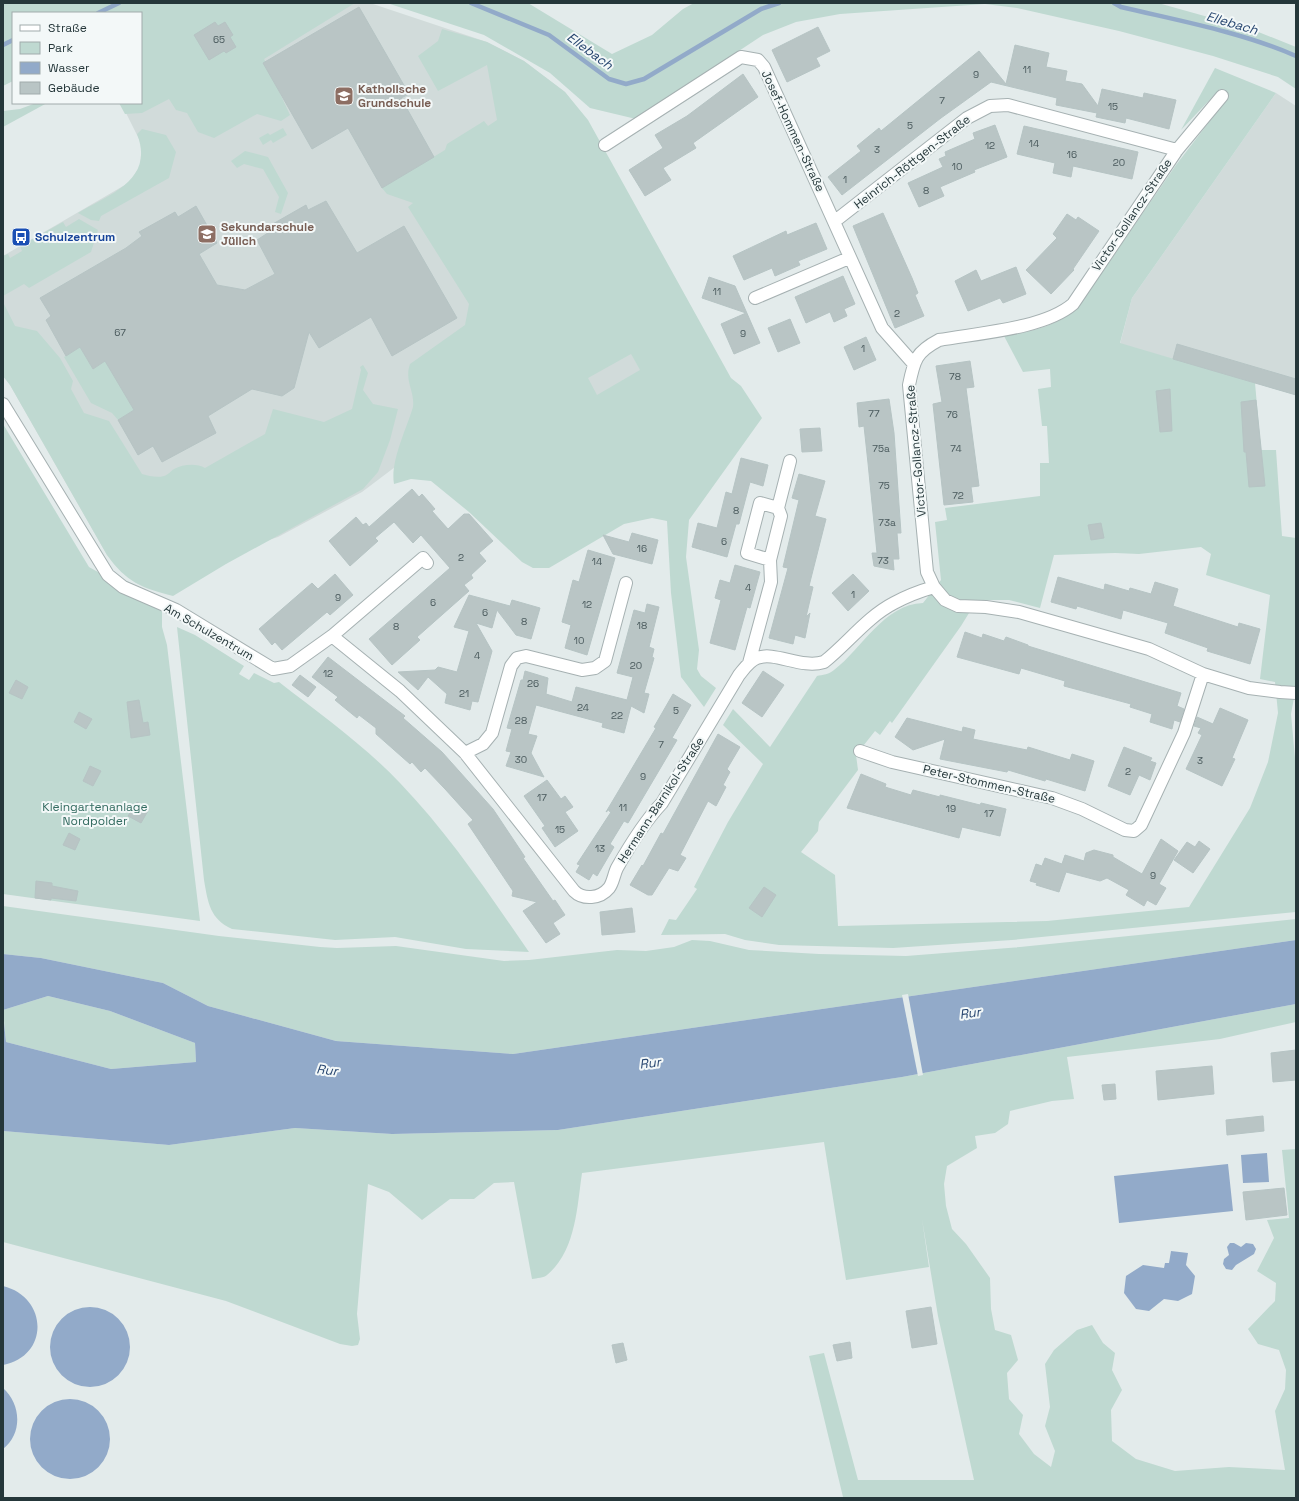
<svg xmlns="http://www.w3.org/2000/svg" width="1299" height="1501" font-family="'Space Grotesk',sans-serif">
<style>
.built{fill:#d1dbda}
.green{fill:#bfd9d1;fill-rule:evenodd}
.water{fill:#92aac9}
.pier{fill:#e3ebeb}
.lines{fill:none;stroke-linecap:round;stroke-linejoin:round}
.stream{stroke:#92aac9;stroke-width:4.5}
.building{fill:#b9c5c5;stroke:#b6c4c4}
.minor-casing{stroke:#a6b1b2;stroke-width:14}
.minor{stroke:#fff;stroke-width:12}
.labels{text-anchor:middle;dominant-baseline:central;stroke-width:4;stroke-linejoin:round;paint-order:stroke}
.number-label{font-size:10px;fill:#4a5a5d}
.education-label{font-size:12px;font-weight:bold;fill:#785e54;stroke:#f3f8f8;text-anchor:start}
.street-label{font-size:12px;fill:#25373a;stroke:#f3f8f8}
.transit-label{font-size:12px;font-weight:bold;fill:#164399;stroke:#f3f8f8;text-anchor:start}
.park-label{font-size:12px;fill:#346c61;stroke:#f3f8f8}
.water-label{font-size:13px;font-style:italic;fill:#26456f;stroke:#f3f8f8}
</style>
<rect width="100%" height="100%" fill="#e3ebeb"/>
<!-- built -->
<path class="built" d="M196,3H370L487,42L524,61L565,92L585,118L632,355L693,464L543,551L478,492L399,464L362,492L278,537L139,582L107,555L10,385L3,376V256L130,182L140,166L142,145L121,103H141Z
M1276,93L1296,106V395L1120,344L1132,298Z"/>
<!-- green -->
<path class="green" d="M7,3H355L264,59L290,115L281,121L257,114L214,138L198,132L187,113L176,110L169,99L142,113L125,114L119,103H141V13H13V81L3,86V4Z
M387,3H528L612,54L652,35L683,9L694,3H1158L1251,29L1296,47V89L1278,77L1213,56L1119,31L1017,8L985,4L840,14L796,22L763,35L636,119L590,108L550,73L484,35Z
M442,29L487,42L524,61L565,92L588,120L731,378L741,386L762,418L689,520L686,557L699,650L697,669L701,676L716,688L704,707L681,677L671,593L667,521L652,518L624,524L549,568H533L522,562L469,512L431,481L411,479L394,484C390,462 406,430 413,407C415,391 404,381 410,364L465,325L469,304L408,207L413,203L387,194L382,188L445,150L447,144L484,121L488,126L497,120L487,65L438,91L418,56L438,41ZM631,354L640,370L597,395L588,378Z
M1215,68L1276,93L1132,298L1120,343L1255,383L1261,450H1276L1282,536L1296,538V687L1291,714L1296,769V912L1012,940L893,948L779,945L745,940L725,934L661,935L669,919L676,920L697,889L694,887L728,822L763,764L723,725L733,709L770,747L817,676C822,675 830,674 834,670C862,649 884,604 923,603L941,580L935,522L947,520L945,508L1040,496V463H1049L1047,426H1042L1038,389L1051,387L1050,369L1023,372L1004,336C1037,330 1054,328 1080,304L1176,165L1226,100L1220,89L1181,130ZM1201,547L1211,554L1206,575L1270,595L1260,679L1275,682L1278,713L1268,762L1250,808L1189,907L1047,921L838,926L835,875L801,852L818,831L819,822L858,770L856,755L875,731L880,735L890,721L892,723L961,626L977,600H1009L1040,608L1054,555L1115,553L1139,554Z
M36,103H47L3,127V111L20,109Z
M283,128L287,135L273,143L271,140L263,145L259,138L268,133L270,135Z
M142,129L166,135L176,152L169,178L101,216L99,221L91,220L78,213C110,194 155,180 137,134Z
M245,151L268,157L288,193L281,214L275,212L279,197L263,169L244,164L237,168L231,161Z
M79,219L98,230L91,252L29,288L24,284L3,296V256L8,254L10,258L22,251L20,246L63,222L66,227Z
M3,302L15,326L37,331L60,358L73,381L71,389L84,413L109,421L142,474C149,476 157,478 164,476C168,475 171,471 174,469C183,464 197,463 205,468L265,434L273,409L324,422L352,409L361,370L360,367L363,365L368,373L363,390L373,404L398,409L390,440L378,472L363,489L226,564L173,596C142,588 126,582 107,555L10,385L3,376Z
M80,347L93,369L105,361L134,410L118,420L112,413L91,403L64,357Z
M3,424L89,567L162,608V627L167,645L200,921L3,894Z
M177,627L195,635L244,666L239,674L249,680L254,673L274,683L279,682C320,714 364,745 400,783C449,834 489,894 529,952L466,949L395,937L335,940L232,929C210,919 208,903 204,880Z
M3,906L219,936L320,947L337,948L396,946L504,961L529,960L617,950L646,951L674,947L692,940L710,941L749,950L819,954L906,956L1020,947L1296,919V940L513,1054L336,1041L208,1006L163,983L41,958L3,954Z
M48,996L110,1011L195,1043L196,1062L111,1069L6,1042L3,1010Z
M1296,1004V1022L1220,1039L1067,1057L1074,1099L1052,1101L1010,1111L1008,1124L995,1133L975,1136L977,1148L947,1166L944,1184L946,1206L952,1229L966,1244L990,1278L991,1309L995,1330L1011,1335L1018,1360L1007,1373L1009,1399L1023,1415L1019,1434L1034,1454L1051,1467L1055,1451L1045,1426L1050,1407L1045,1364L1054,1350L1077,1330L1092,1325L1103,1343L1115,1353L1112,1370L1122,1390L1111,1410L1112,1441L1136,1459L1175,1471L1229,1467L1285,1470L1275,1411L1285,1389L1286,1370L1279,1350L1258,1344L1248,1329L1275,1301L1276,1283L1257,1271L1274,1238L1267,1220L1289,1218L1282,1150L1296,1149V1498L843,1497L809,1356L824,1353L858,1480H974L938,1316L922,1219L929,1267L846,1280L824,1142L582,1173C577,1207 576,1251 547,1275C544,1278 537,1278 532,1279L514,1182L494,1183L474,1199H450L422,1220L389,1192L368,1184L357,1314L360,1339L358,1345L352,1346L340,1344L226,1301L3,1242V1131L169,1145L295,1128L392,1134L558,1130L902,1077Z"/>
<!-- water -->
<path class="water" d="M1296,940V1004L902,1077L558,1130L392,1134L295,1128L169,1145L3,1131V1013L6,1042L111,1069L196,1062L195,1043L110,1011L48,996L3,1010V954L41,958L163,983L208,1006L336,1041L513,1054Z
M1267,1153L1269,1182L1243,1183L1241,1155Z
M1228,1164L1233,1211L1119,1223L1114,1176Z
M1230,1243H1234L1241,1247L1246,1243L1253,1244L1256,1249L1254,1254L1236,1265L1232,1270L1226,1269L1223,1264L1224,1259L1229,1255L1227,1247Z
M1171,1251L1188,1253L1186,1265L1195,1276L1192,1294L1178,1301L1164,1299L1149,1311L1136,1309L1124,1293L1126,1276L1143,1265L1164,1268L1165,1263H1169Z
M3,1286C48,1297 50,1356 3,1365Z
M50 1347a40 40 0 1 1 80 0a40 40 0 1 1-80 0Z
M3,1388C21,1404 23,1433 3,1449Z
M30 1439a40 40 0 1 1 80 0a40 40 0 1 1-80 0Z"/>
<!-- pier -->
<path class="pier" d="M908,994L923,1075L918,1076L902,995Z"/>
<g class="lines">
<!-- stream -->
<path class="stream" d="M471,3L549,35L609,79L626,84L644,79L761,9L779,3
M1114,3L1121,7C1180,21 1241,32 1296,56
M98,13L119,3
M3,45L13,40"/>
</g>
<!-- building -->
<path class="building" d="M359,7L409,94L401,98L434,157L382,188L348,128L312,149L263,63Z
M215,22L218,26L225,22L233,35L230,37L236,47L226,53L224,51L209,60L194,35Z
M818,27L830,51L816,58L820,66L787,82L772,50Z
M1015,45L1049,53L1046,67L1067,71L1065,81L1082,84L1098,106L1102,89L1143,98L1144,93L1176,100L1169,129L1126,118L1125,123L1096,117L1097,113L1056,105L1057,98L991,82L941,118L842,195L828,177L861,151L857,146L879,128L881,131L979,51L1006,84Z
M743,74L758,97L693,143L696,148L663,168L671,180L645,196L629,170L663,148L655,135L687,116Z
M995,125L1007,157L974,170L975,172L940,187L944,196L919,207L908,183L943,167L939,159L946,156L945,152L975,139L973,133Z
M1024,126L1138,152L1132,179L1073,166L1071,177L1053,173L1055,163L1017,154Z
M326,201L357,253L404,226L457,318L392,356L371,317L319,348L309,332L294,388L282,396L252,389L208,416L216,433L162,462L153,446L138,455L118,420L134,410L105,361L93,369L80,347L66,356L46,320L51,316L40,298L126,248L142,236L139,232L175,212L178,217L196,206L217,243L199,254L217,285L245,290L275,274L257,240L274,229L271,225L306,205L308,210Z
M883,213L912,278L918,293L915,295L924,316L895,328L853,226Z
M1067,214L1076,220L1078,217L1099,231L1073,269L1074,270L1051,294L1026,270L1057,238L1053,234Z
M816,223L827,249L798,261L800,265L775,276L772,268L744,280L733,256L786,231L787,235Z
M1016,267L1026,294L1003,303L1000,298L968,311L955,281L976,270L981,281Z
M843,276L855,304L844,309L847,316L834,322L830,312L806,323L795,297Z
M709,277L735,286L760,343L734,354L721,324L746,313L702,298Z
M790,319L800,343L778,352L768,328Z
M866,337L876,360L854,370L844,347Z
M1177,344L1296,379V395L1173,359Z
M970,361L974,387L966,388L979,486L971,487L973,502L944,505L933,404L942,402L936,366Z
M1170,389L1172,431L1160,432L1156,391Z
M889,399L894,433L901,533H897L899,559H893L894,570L874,566L872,553H877L868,463L864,426L859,427L857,403Z
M1256,400L1265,486L1249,487L1246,452H1244L1241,402Z
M820,428L822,451L802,452L800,429Z
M741,458L768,465L763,486L750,482L739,524H736L727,557L692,547L698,523L717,528L726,492L732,494Z
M799,474L825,481L815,516L826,519L809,586L813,587L806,617L810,613L805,638L795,635L793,644L769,638L788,568L783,567L799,500L792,498Z
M412,489L419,497L422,494L435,509L432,511L448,529L464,514H469L493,541L479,553L486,561L471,575L473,578L464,585L469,591L417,637L420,640L392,665L369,639L450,568L421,535L413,543L394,522L375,538L378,541L350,566L329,541L356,517L363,525L366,523L369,527Z
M1101,523L1104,538L1091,540L1088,525Z
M632,533L658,540L652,564L613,554L603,535L629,542Z
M588,550L615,558L587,655L565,648L571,625L562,622L573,580L579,582Z
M735,565L760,572L750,608L747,607L735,650L710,643L721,600L715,598L720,580L730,583Z
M335,574L353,595L330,615L327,612L282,650L275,642L272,645L259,629L312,583L318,589Z
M853,574L869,591L848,611L832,593Z
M1058,577L1104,590L1105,584L1129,591L1130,588L1151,594L1155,582L1178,589L1173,606L1238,627L1239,623L1260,629L1250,664L1207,651L1208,648L1165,633L1168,623L1123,610L1121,619L1077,606L1076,609L1051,602Z
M469,595L510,606L512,600L540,608L531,639L516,635L497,610L492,628L476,623L492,651L478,702L472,701L470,710L445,703L447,694L428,677L418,690L398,672L435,670L438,667L457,672L469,631L454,627Z
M647,604L659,607L649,647L654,649L652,657L654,658L644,693L649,694L644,713L631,706L624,733L602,727L603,723L536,705L528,734L537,736L531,753L544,777L506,766L511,752L506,751L512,729L507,728L521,680H523L525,671L548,678L546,694L572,702L576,687L627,700L633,677L617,673L634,610L645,613Z
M965,632L982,638L983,634L1004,641L1006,637L1028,645V646L1181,693L1177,706L1184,709L1180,722L1174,720L1172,729L1150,722L1152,714L1130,707L1131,704L1064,686L1065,681L1021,668L1019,674L957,657Z
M328,657L405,716L403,718L442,752L493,809L525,857L523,858L553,901L555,900L565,915L553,923L560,934L546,943L523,911L537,902L512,896L513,891L468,824L473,820L445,789L425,768L421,772L412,762L410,764L376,734V728L359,715L357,718L341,705L335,700L338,697L312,677Z
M763,671L784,685L762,717L742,703Z
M300,675L316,687L308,697L292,685Z
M16,680L28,687L22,699L9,693Z
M673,694L691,705L672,738L677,740L628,823L624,821L610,844L614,847L597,876L593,873L589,880L576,872L580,865L577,864L611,812L609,811L610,809L606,812L656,728L654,727Z
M139,700L143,723L148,722L150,735L131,738L127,702Z
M1220,708L1248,720L1232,758L1235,759L1222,786L1186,769L1202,735L1198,733L1201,728L1194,726L1197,717L1213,724Z
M79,712L92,719L86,729L74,722Z
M907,718L962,732L963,727L975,730L973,739L1027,750L1028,747L1070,760L1072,754L1094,761L1085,791L1046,779L1045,781L1008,770L1007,772L940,759L945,739L913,750L895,737Z
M718,734L740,747L727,769L730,772L723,785L726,787L716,806L708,801L680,855L686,858L678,871L669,868L652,895H648L630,885L642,865L643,866L661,833L663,834Z
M1124,747L1152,758L1150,761L1156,763L1150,780L1139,775L1130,795L1108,786Z
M90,766L101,771L93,786L83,781Z
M861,774L886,784L885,787L911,795L913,790L940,797V795L980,805L981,803L1006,809L1000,836L962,827L959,838L847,808Z
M547,780L561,799L565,796L573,807L565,812L578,831L555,847L542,828L545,826L524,796Z
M137,802L149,809L141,823L128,816Z
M69,833L80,839L75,850L63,845Z
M1161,839L1178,851L1159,884L1166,888L1156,905L1147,900L1144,906L1126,895L1129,890L1107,878L1100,881L1066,872L1059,892L1036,885L1037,883L1030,881L1036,864L1042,866L1045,858L1062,864L1065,855L1084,861L1086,853L1094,850L1113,855V857L1142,874Z
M1199,841L1210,849L1193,873L1174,860L1187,842L1195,847Z
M36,881L52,883V886L78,891L76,901L51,898V900L35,898Z
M764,887L776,895L762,917L749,908Z
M632,908L635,932L602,935L600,912Z
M1296,1050V1080L1273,1082L1271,1053Z
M1212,1066L1214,1094L1158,1100L1156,1071Z
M1115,1084L1116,1099L1104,1100L1102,1085Z
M1263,1116L1264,1131L1227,1135L1226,1120Z
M1284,1188L1287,1215L1246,1220L1243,1192Z
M931,1307L937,1344L912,1348L906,1311Z
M850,1342L852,1358L837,1361L833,1345Z
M623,1343L627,1360L616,1363L612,1345Z"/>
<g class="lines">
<defs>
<path id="minor" d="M1222,96L1177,150L1073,304C1044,329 978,333 939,340C916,352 914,360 909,385L927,572L934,587L945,600L958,606L986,607L1019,612L1149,649L1203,674L1249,688L1280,692L1296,693
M605,145L741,57L758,60L764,67L882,328L913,363
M835,221L967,118L990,106L1008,105L1177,150
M755,298L849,258
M3,404L108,575L123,587L176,610L273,669L290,666L332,636L423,558L427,563
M770,560L747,553L760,503L778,508
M332,636L400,691L465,753L574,891C583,900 600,899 609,888C613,883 614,874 617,868C630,845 644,822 662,803L739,675C744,669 749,661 757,658C775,651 801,669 824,662C848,643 867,617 894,603C907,596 920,591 934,587
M749,663L771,582L770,560L781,516L778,508L790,461
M860,751L892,762L1052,798L1082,809L1125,830L1134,831L1141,825L1184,733L1203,674
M465,753L483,744L492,733L511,666L517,658L526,656L582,670L595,668L605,661L626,583"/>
</defs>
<!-- minor casing -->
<use href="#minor" class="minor-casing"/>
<!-- minor -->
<use href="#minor" class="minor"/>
</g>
<!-- icons -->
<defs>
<symbol id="school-square" viewBox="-11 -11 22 22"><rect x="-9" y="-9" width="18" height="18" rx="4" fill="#8d6e63" stroke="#f3f8f8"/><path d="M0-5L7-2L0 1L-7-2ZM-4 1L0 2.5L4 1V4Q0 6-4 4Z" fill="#fff"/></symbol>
<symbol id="bus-square" viewBox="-11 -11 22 22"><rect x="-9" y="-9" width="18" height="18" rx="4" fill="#1a4fb4" stroke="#f3f8f8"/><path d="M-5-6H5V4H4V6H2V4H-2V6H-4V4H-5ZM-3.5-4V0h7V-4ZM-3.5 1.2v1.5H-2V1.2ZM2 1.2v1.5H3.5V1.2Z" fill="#fff"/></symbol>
</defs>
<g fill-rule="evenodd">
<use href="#school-square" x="333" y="85" width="22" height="22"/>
<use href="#school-square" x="196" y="223" width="22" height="22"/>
<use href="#bus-square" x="10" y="226" width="22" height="22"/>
</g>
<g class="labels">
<!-- number labels -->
<g class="number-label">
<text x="219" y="39">65</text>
<text x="1027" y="69">11</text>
<text x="976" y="74">9</text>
<text x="942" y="100">7</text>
<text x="1113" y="106">15</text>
<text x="910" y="125">5</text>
<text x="1034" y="143">14</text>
<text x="990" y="145">12</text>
<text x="877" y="149">3</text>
<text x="1072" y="154">16</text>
<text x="1119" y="162">20</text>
<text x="957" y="166">10</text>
<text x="845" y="179">1</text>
<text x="926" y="190">8</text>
<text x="717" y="291">11</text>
<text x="897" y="313">2</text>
<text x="120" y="332">67</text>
<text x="743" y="333">9</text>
<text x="863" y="348">1</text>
<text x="955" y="376">78</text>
<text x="874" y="413">77</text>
<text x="952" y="414">76</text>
<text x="881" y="448">75a</text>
<text x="956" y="448">74</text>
<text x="884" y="485">75</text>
<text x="958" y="495">72</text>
<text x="736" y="510">8</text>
<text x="887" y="522">73a</text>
<text x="724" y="541">6</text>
<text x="642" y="548">16</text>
<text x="461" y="557">2</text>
<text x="883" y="560">73</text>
<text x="597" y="561">14</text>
<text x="748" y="587">4</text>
<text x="853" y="594">1</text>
<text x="338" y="597">9</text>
<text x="433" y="602">6</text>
<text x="587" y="604">12</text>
<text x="485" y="612">6</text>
<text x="524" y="621">8</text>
<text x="642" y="625">18</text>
<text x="396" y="626">8</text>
<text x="579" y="640">10</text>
<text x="477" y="655">4</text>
<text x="636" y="665">20</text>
<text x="328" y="673">12</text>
<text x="533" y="683">26</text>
<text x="464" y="693">21</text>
<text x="583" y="707">24</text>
<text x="676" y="710">5</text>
<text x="617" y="715">22</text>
<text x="521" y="720">28</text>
<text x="661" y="744">7</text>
<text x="521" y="759">30</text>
<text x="1200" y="760">3</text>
<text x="1128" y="771">2</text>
<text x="643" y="776">9</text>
<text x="542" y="797">17</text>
<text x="623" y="807">11</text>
<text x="951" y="808">19</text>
<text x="989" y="813">17</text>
<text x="560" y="829">15</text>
<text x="600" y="848">13</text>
<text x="1153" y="875">9</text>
</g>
<!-- education labels -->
<g class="education-label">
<text x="358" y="89">Katholische<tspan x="358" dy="14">Grundschule</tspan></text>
<text x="221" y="227">Sekundarschule<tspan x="221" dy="14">Jülich</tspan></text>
</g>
<!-- street labels -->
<g class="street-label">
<text transform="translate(793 131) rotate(65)">Josef-Hommen-Straße</text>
<text transform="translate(912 162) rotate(-38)">Heinrich-Röttgen-Straße</text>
<text transform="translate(1132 215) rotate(-56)">Victor-Gollancz-Straße</text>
<text transform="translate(916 451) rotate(-95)">Victor-Gollancz-Straße</text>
<text transform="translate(209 632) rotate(30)">Am Schulzentrum</text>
<text transform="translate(989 784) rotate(13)">Peter-Stommen-Straße</text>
<text transform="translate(661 800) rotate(-57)">Hermann-Barnikol-Straße</text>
</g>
<!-- transit labels -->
<g class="transit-label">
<text x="35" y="237">Schulzentrum</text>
</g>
<!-- park labels -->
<g class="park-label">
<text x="95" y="807">Kleingartenanlage<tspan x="95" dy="14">Nordpolder</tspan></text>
</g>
<!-- water labels -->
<g class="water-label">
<text transform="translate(1232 23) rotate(16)">Ellebach</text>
<text transform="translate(590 51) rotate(36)">Ellebach</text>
<text transform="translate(970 1013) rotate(-8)">Rur</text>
<text transform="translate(650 1063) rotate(-7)">Rur</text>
<text transform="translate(327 1070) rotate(6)">Rur</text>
</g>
</g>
<!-- border -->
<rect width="1299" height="1501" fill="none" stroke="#25373a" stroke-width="8"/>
<!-- legend -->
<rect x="12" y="12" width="130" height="92" fill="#f3f8f8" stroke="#a1abac"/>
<rect x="20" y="25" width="20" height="6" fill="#ffffff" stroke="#a1abac"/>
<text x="48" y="32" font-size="12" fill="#25373a">Straße</text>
<rect x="20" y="42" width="20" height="12" fill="#bfd9d1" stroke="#a1abac"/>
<text x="48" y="52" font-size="12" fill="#25373a">Park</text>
<rect x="20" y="62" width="20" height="12" fill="#92aac9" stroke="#a1abac"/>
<text x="48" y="72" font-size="12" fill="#25373a">Wasser</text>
<rect x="20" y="82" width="20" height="12" fill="#b9c5c5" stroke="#a1abac"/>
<text x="48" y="92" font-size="12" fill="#25373a">Gebäude</text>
</svg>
